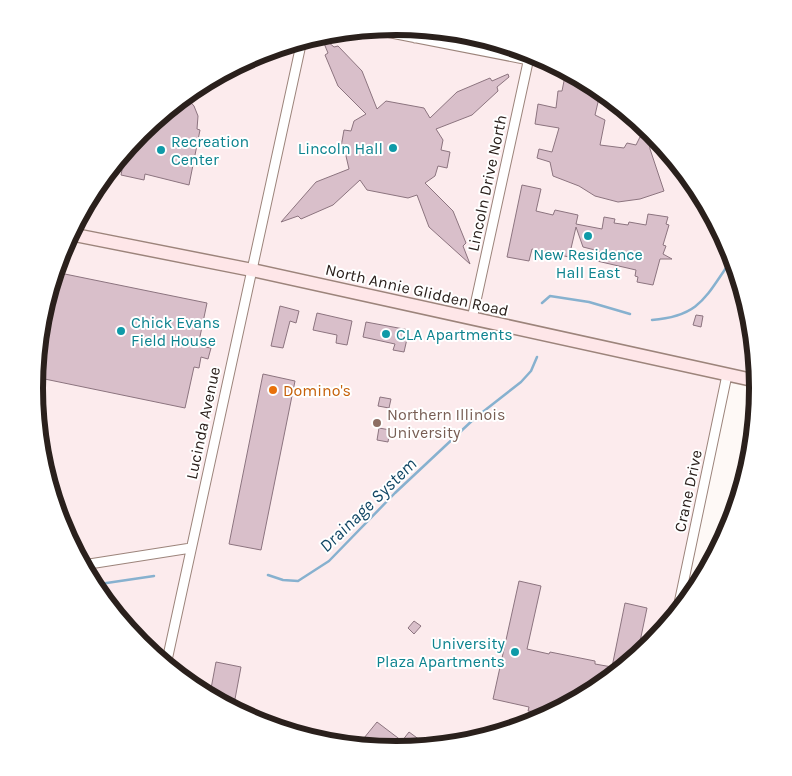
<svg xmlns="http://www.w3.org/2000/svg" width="792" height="776" font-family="Karla,sans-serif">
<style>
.education{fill:#fcebed}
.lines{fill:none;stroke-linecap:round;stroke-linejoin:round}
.stream{stroke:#87b1cf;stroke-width:2.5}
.building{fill:#d9bfca;stroke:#8c747f}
.street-casing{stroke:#9c847b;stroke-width:11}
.secondary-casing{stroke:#9c847b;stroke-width:15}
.street{stroke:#fff;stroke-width:9}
.secondary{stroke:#fee6e8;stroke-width:12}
.culture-dot{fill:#0f9aa8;stroke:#fff;stroke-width:2}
.food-dot{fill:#e8710a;stroke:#fff;stroke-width:2}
.education-dot{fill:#8d6e63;stroke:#fff;stroke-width:2}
.labels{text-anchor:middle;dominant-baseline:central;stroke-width:4;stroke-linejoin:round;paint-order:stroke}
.culture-label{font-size:16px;fill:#0d838f;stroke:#fff;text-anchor:start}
.street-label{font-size:16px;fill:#2a201c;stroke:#fff}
.food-label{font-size:16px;fill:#c56008;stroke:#fff;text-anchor:start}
.education-label{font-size:16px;fill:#785e54;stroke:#fff;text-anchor:start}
.water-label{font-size:18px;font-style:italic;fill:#114664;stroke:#fff}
.rim{fill:none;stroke:#2a201c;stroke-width:6}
</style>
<rect width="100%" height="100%" fill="#fef9f6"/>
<!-- education -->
<path class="education" d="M396,26L467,33L535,54L597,87L652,132L697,187L730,250L751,318L757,381L727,375L673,618L652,644L597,689L534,722L466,743L396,750L325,743L257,722L195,689L140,644L95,589L62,526L41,458L34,388L41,317L62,249L95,187L140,132L195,87L258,54L326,33Z"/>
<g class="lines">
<!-- stream -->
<path class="stream" d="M542,303L550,296L589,302L630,314
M652,320C702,316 706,295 733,258
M268,575L283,580L298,581L329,561L395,493L475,418L521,382L531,371L537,357
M93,585L154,576"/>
</g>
<!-- building -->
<path class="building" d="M321,36L334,47L338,46L362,71L377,109L386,101L424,108L430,118L457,92L490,78L492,81L508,74L509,77L497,87L498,91L472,115L436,129L443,140L441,150L450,152L447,168L438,166L435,176L425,183L453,211L466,243L463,246L470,264L429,227L417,195L408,198L367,190L360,180L333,205L301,219L298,216L281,222L316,182L349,169L346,156L348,149L341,147L344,130L351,131L354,121L366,114L338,86L325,55L328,53Z
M566,71L597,87L594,97L599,98L595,115L605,120L600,145L624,148L627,143L636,145L640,137L649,139L650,149L664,191L640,199L618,202L595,196L579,186L553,176L550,162L537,158L539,149L552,152L559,128L535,124L538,104L556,108L558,91H562Z
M185,96L194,106L198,116L197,129L200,130L189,185L145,174L144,180L121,175L122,170L111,168L140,132Z
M522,185L541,189L536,211L553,215L555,210L578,215L576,224L602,229L604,217L615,219L614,223L628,225L629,222L646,225L648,214L668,217L666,224L669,225L663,245L666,246L663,254L672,259H660L653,285L637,282L638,277L635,276L636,270L597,261L599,251L583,247L576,227L569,257L532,249L529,261L507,257Z
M55,272L207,303L198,346L211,348L208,359L201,357L199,368L194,367L185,408L35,377L41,317Z
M280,306L299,311L296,323L290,321L283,348L271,346Z
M317,313L352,321L347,345L336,343L337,335L313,330Z
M696,315L703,316L701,327L693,325Z
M366,322L409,330L404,352L393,350L395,344L363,337Z
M263,374L295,381L261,550L229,544Z
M380,397L391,399L389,408L378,406Z
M379,428L390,430L388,442L377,440Z
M519,581L541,586L527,649L549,654L550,652L595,661V664L612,667L625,603L647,608L637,656L597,689L534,722L536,712L528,711L529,707L493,699Z
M414,621L421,626L414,634L408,628Z
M216,662L241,667L235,699L210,694Z
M377,722L402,741L409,732L424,743L420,747L396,750L377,748L364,738Z"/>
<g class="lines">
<defs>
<path id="street" d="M371,29L529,60
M415,38L418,28
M472,319L530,53
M83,565L191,548
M677,613L727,375
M166,665L302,40"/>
<path id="secondary" d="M70,234L252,270L757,381"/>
</defs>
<!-- street casing -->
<use href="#street" class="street-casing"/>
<!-- secondary casing -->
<use href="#secondary" class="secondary-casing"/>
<!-- street -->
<use href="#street" class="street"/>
<!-- secondary -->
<use href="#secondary" class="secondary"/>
</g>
<!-- markers -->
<g class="culture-dot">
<circle cx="393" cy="148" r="5"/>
<circle cx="161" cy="150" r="5"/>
<circle cx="588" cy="236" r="5"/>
<circle cx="121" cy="331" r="5"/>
<circle cx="386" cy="334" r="5"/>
<circle cx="515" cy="652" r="5"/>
</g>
<circle class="food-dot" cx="273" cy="390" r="5"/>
<circle class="education-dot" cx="377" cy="423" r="5"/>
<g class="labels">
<!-- culture labels -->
<g class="culture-label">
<text x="171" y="141">Recreation<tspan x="171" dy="18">Center</tspan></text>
<text x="383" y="148" text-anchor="end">Lincoln Hall</text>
<text x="588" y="254" text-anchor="middle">New Residence<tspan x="588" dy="18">Hall East</tspan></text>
<text x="131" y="322">Chick Evans<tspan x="131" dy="18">Field House</tspan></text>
<text x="396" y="334">CLA Apartments</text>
<text x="505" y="643" text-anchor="end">University<tspan x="505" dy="18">Plaza Apartments</tspan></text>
</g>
<!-- street labels -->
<g class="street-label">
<text transform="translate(487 183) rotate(-78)">Lincoln Drive North</text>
<text transform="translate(417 290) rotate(13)">North Annie Glidden Road</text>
<text transform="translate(203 423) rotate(-78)">Lucinda Avenue</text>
<text transform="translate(688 491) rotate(-78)">Crane Drive</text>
</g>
<!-- food labels -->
<g class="food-label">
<text x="283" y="390">Domino's</text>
</g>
<!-- education labels -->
<g class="education-label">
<text x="387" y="414">Northern Illinois<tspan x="387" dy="18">University</tspan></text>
</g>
<!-- water labels -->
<g class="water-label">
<text transform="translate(368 505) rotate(-44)">Drainage System</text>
</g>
</g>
<!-- crop -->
<path d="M0 0H792V776H0ZM43 388a353 353 0 1 1 706 0a353 353 0 1 1-706 0Z" fill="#fff" fill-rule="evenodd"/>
<path class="rim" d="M43 388a353 353 0 1 1 706 0a353 353 0 1 1-706 0Z"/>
</svg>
